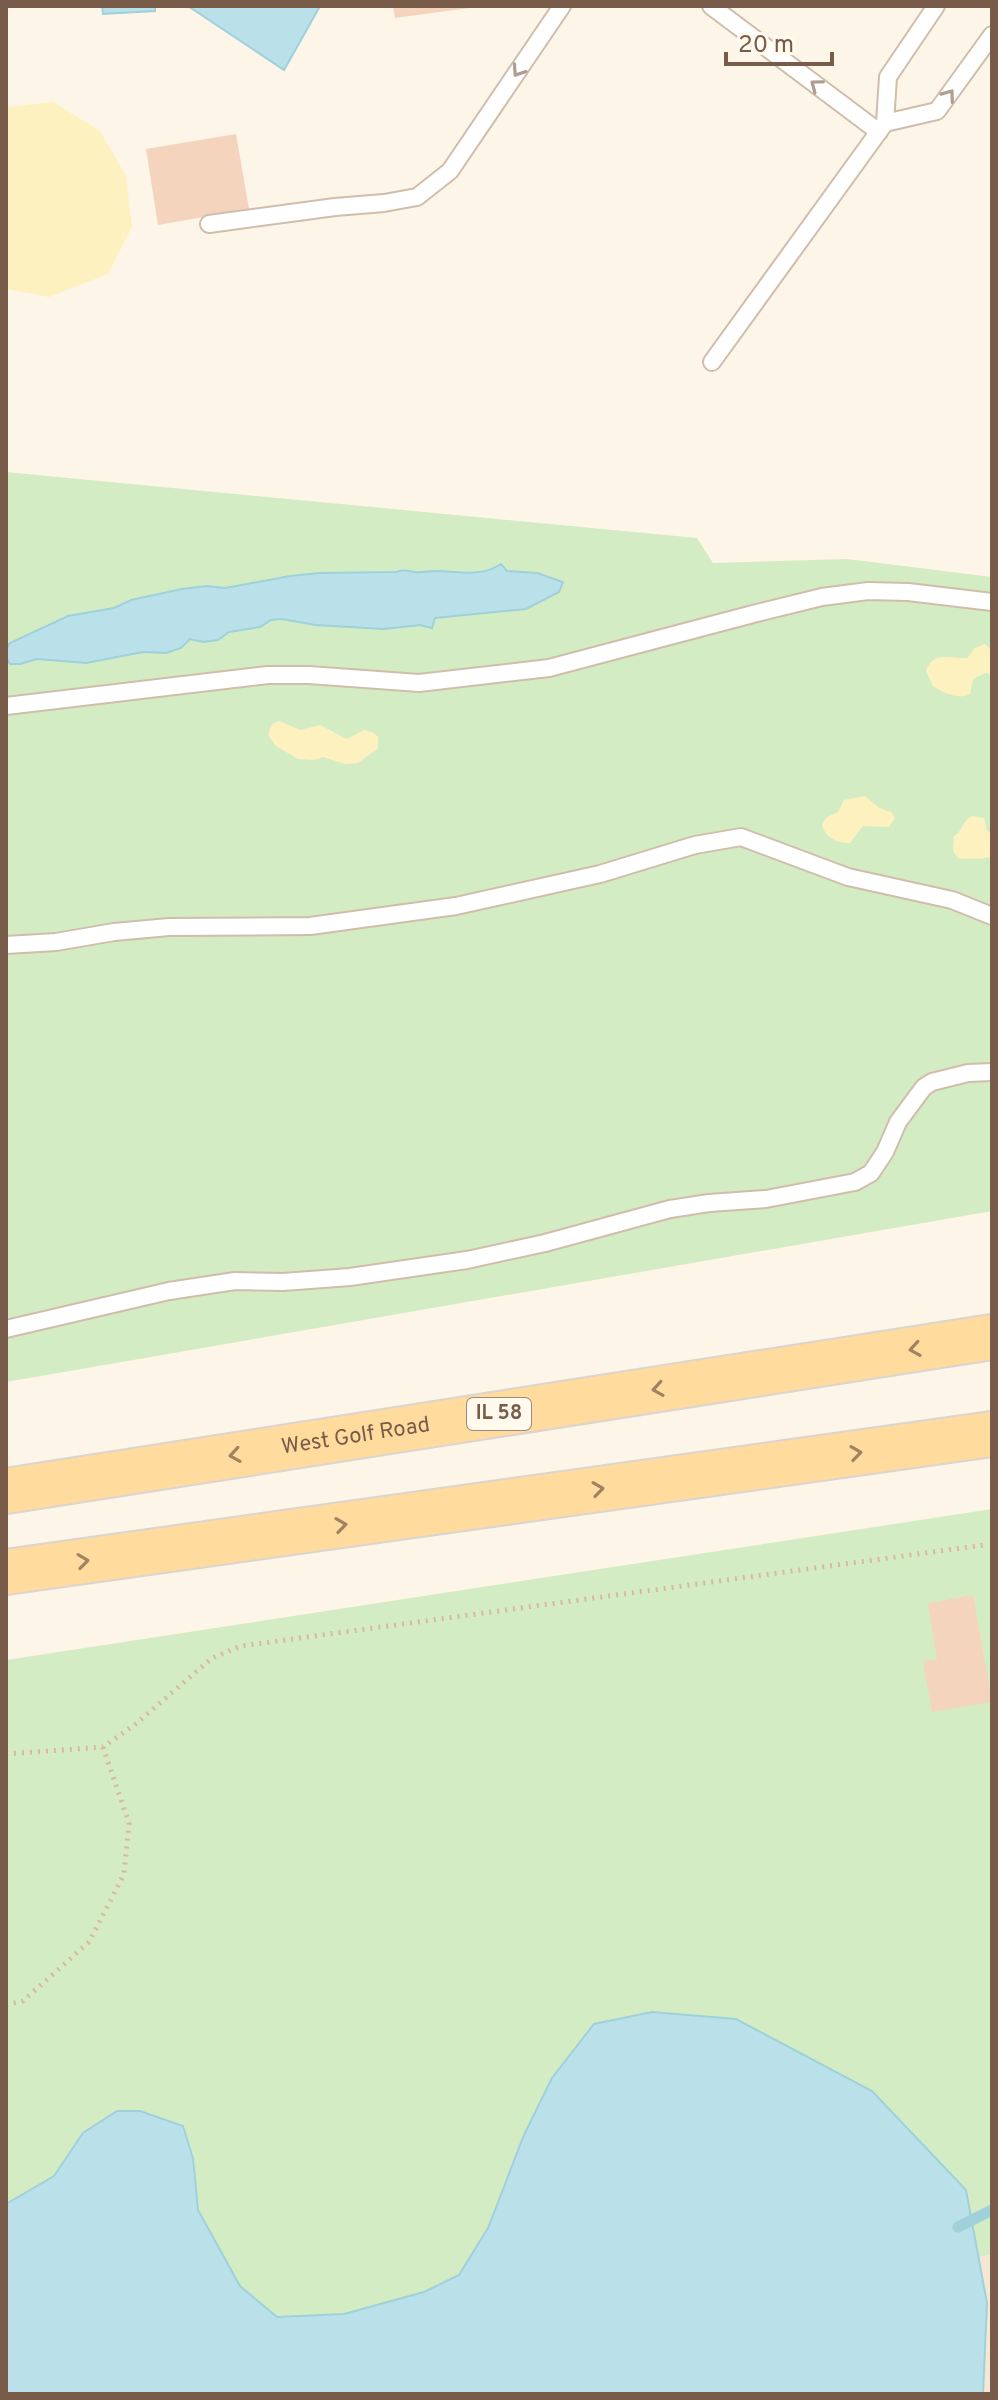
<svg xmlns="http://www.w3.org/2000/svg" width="998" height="2400" font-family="Overpass,sans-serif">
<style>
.residential{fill:#f6e7d5}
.green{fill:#d4ecc4}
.sand{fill:#fef1c0}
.water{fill:#bae1e9;stroke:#9fd1db;stroke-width:2}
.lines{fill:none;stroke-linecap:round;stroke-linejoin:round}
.stream{stroke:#9fd1db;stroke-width:11}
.building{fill:#f4d4bd}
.service-casing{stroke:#d0bdab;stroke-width:20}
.primary-casing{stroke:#dcd4d0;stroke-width:48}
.path{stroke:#dab79f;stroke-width:5;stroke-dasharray:2 6;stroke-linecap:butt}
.service{stroke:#fff;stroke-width:16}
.primary{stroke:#ffdc9d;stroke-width:44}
.oneway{stroke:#af9d92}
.oneway2{stroke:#a18262}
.labels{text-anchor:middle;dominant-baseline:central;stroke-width:7;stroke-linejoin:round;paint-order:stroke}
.shield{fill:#fff9ee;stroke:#a18a7a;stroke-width:2}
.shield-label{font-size:20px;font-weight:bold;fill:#795b49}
.street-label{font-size:22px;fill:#795b49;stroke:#fff9ee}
</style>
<rect width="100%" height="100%" fill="#fdf5e7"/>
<!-- residential -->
<path class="residential" d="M992,2253V2394H983L987,2303L979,2256Z"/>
<!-- green -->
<path class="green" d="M6,472L697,538L713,563L847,559L992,577V1211L6,1382Z
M992,1509V2254L979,2257L966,2190L872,2091L736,2019L653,2012L594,2024L552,2078L524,2135L488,2228L459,2275L424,2292L344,2314L277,2317L240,2286L198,2210L194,2158L184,2126L140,2111L55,2176L6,2204V1660Z"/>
<!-- sand -->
<path class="sand" d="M53,102L100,131L126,176L132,227L108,274L49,297L6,289V107Z
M985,644L992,651V674L985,673L973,679L970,694C959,700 943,693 933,686L926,671C933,650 950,659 967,658L975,648Z
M279,721L300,730L320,725L347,739L364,730L374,733L378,737V748L358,763L345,764L323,757L314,760L298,759L276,746L268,735L272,724Z
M865,796L879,808L891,812L895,818L889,827L863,826L850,843C838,844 824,837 822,824L827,817L838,812L844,800Z
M972,816L984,818L987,830L992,835V857C986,858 962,860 958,858L953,851L954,836C963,831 962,821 972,816Z"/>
<!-- water -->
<path class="water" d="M102,6H155V11L103,14Z
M188,6H317L319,8L284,70Z
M501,564L507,571L537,573L563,582L559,592L526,609L435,618L432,628L420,625L384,629L315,625L282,619L271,620L260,627L229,632L218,640L203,642L190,639L181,648L166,653L143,652L86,663L37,659L20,664H10C5,657 4,650 10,643L68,616L114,608L131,600L182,589L207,586L225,588L290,576L320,573L396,572C405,569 407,571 415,572C422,573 429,571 435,571C459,571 480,578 501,564Z
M652,2012L736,2019L872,2091L966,2190L987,2303L983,2394H6V2204L54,2176L83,2133L117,2111H140L183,2126L193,2158L198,2210L240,2286L277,2317L344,2314L424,2292L459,2275L488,2228L524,2135L552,2078L594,2024Z"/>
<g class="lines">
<!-- stream -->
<path class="stream" d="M958,2227L992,2210"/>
</g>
<!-- building -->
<path class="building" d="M393,6H469V8L395,18Z
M236,134L249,209L158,225L146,149Z
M973,1595L992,1702L932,1712L923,1661L937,1659L928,1603Z"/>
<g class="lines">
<defs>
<path id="service" d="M711,6L879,132
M885,123L937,111L992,35
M209,224L335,207L384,203L417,197L450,171L562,6
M712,362L885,123L888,77L936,6
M6,706L268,675H309L419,683L549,668L753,614L822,597L868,591L908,592L992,602
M6,945L56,942L114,932L169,927L310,926L456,906L600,874L695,845L741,837L848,877L952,900L992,916
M6,1329L169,1291L235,1281L283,1282L350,1277L467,1260L545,1243L670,1209L709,1203L766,1199L855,1182L871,1173L885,1152L898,1122L924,1087L932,1082L968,1073L992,1072"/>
<g id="primary">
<path id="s1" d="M6,1491L992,1337"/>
<path d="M6,1572L992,1434"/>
</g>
</defs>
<!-- service casing -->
<use href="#service" class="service-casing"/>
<!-- primary casing -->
<use href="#primary" class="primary-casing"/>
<!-- path -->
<path class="path" d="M6,1754L103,1747L137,1723L212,1658L241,1646L984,1545
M6,2005L23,2001L89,1942L124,1874L129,1823L103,1747"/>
<!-- service -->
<use href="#service" class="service"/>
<!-- primary -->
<use href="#primary" class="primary"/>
</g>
<!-- one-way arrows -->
<defs><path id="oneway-chevron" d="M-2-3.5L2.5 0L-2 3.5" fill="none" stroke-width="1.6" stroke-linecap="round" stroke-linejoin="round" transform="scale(2)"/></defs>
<g class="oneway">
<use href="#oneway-chevron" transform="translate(518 71) rotate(124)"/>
<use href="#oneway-chevron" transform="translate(816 85) rotate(-143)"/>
<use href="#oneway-chevron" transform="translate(949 95) rotate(-54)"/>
</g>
<g class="oneway2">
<use href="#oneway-chevron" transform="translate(915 1349) rotate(171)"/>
<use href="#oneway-chevron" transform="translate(658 1389) rotate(171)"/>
<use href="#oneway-chevron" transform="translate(856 1453) rotate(-8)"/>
<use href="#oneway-chevron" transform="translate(235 1455) rotate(171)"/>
<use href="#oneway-chevron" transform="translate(598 1489) rotate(-8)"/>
<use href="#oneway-chevron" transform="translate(341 1525) rotate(-8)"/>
<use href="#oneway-chevron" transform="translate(83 1561) rotate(-8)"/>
</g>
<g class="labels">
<!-- shield labels -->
<rect class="shield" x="467" y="1398" width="64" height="32" rx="6"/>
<g class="shield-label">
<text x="499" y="1414">IL 58</text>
</g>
<!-- street labels -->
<g class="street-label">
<text stroke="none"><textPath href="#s1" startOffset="354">West Golf Road</textPath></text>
</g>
</g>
<!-- border -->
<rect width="998" height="2400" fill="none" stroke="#795b49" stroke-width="16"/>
<!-- scale -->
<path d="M726 52v12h106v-12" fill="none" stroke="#795b49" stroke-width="4"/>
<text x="738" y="52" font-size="24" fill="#795b49" stroke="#fff9ee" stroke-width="6" paint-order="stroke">20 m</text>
</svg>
